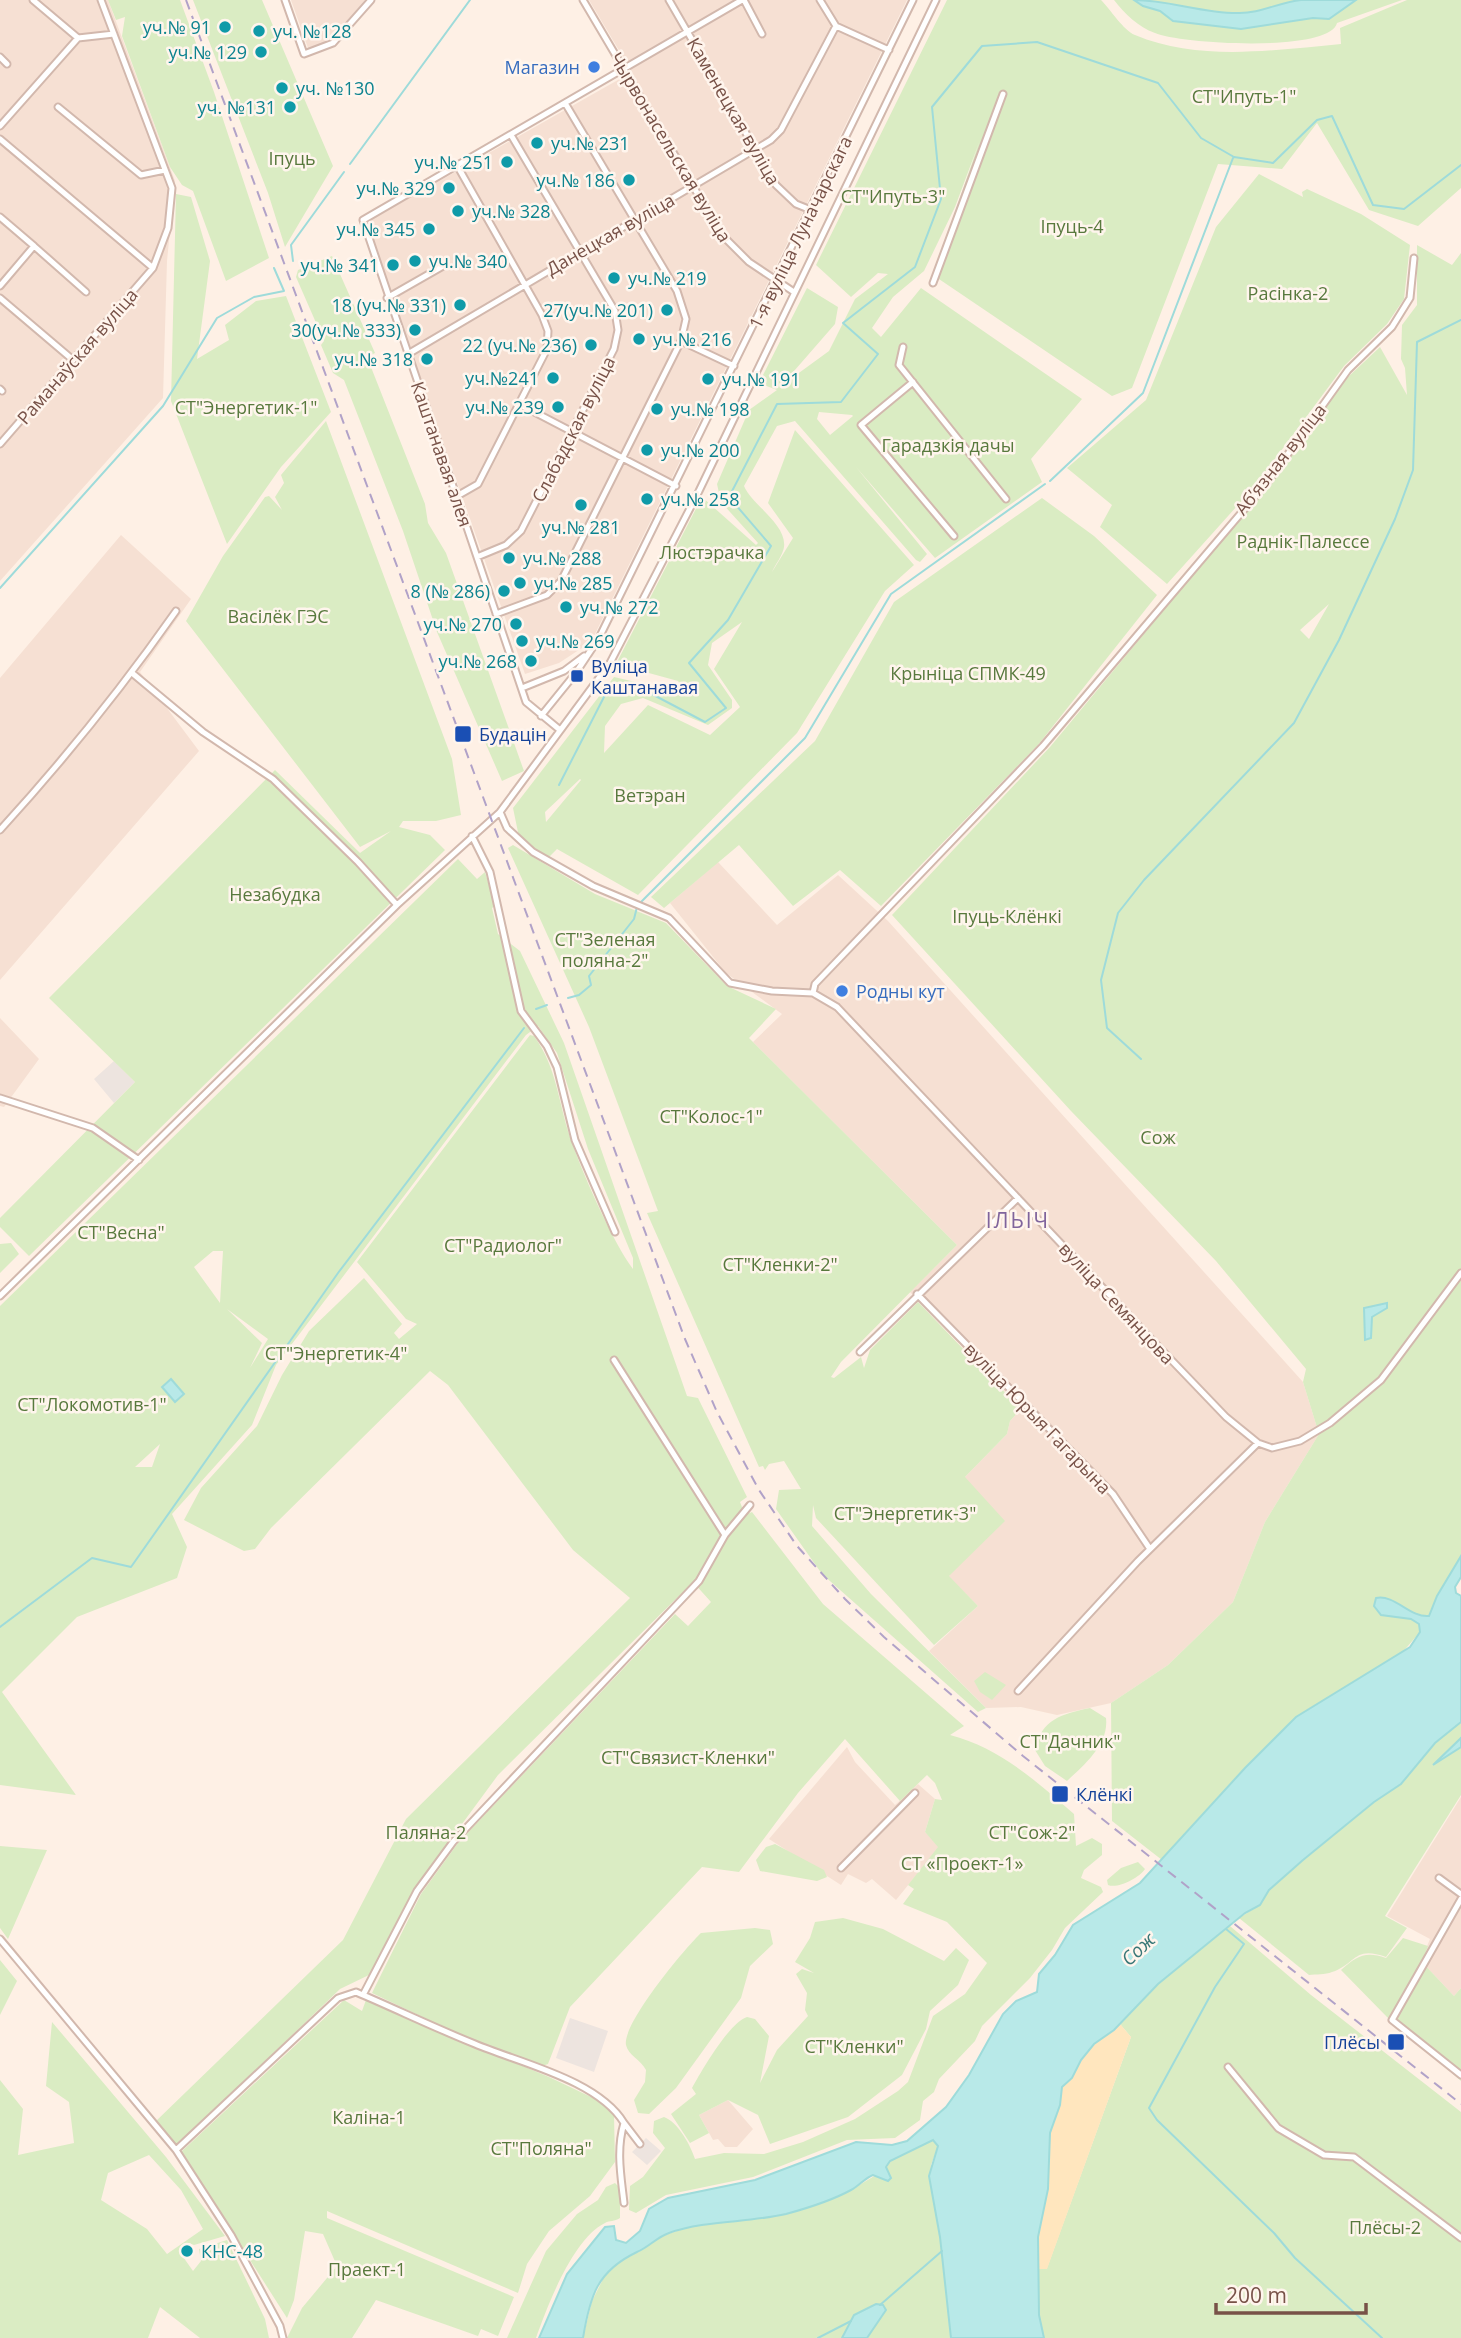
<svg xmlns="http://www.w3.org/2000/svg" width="1461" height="2338" font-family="'Open Sans',sans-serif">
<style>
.residential{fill:#f6e0d3}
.industrial{fill:#ede4df}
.green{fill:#daecc3;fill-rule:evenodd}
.sand{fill:#ffe6be}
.water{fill:#b8e9e8;stroke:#9edbda;stroke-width:2}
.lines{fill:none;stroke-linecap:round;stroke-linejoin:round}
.stream{stroke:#9edbda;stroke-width:2}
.minor-casing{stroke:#d2b8ad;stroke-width:9}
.minor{stroke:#fff;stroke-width:5}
.rail{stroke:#b1a2c8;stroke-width:2;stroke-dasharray:10 7;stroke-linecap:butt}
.culture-dot{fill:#0f9aa8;stroke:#fff5ed;stroke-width:2.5}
.shop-dot{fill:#3f7fe0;stroke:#fff5ed;stroke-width:2.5}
.transit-dot{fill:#1a4fb4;stroke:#fff5ed;stroke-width:2.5}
.labels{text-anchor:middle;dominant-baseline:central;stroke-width:5;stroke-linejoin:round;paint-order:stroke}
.culture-label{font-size:18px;fill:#0d838f;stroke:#fff5ed;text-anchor:end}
.shop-label{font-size:18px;fill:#366cbe;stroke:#fff5ed;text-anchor:end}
.park-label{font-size:18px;fill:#58793d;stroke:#fff5ed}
.street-label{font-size:18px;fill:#785248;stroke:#fff5ed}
.transit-label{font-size:18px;fill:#164399;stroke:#fff5ed;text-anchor:start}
.water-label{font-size:19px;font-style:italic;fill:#387777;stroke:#fff5ed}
.quarter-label{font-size:21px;letter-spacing:2px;fill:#80649c;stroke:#fff5ed}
</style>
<rect width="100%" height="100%" fill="#fef0e5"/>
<!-- residential -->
<path class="residential" d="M0,0H108L175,181L167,261L163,398L0,581Z
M291,0H365L330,41L308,48Z
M589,0H907L591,642L559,663L525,674L365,223L632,72Z
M121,535L191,599L140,672L199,751L0,980V678Z
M718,862L777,925L838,875L888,921L1303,1382L1319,1434L1265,1522L1233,1602L1168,1665L1111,1703L1057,1715L1021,1707L986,1708L929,1651L978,1606L949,1577L965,1477L1007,1434L1010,1421L1021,1409L910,1292L957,1245L753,1042L782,1014L726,973L670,903Z
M0,1018L39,1059L4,1107L0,1106Z
M847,1747L855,1762L895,1805L918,1784L935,1799L925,1832L939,1847L896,1900L872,1879L866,1883L848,1874L841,1885L769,1839Z
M1461,1797V1988L1454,1996L1421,1961L1430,1939L1387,1916Z
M728,2100L753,2129L737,2147H725L718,2139L713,2140L699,2115Z"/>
<!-- industrial -->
<path class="industrial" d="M114,1061L135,1082L114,1103L94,1079Z
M570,2018L608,2031L594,2072L556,2058Z
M646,2138L661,2151L647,2165L632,2152Z"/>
<!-- green -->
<path class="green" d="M108,0H180L214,92L269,258L226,281L193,191L182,185L170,167L122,36L125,17L116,20Z
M193,0H262L333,166L285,247L268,193Z
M947,0H1101C1111,10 1123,30 1135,35C1199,62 1275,50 1341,44L1340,28L1407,0H1461V188L1418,226L1369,210L1317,123L1282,169L1218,164L1132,388L1112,396L933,275L980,140L955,207L924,271L893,297L872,328L881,337L921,288L1082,399L1031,459L1042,482L935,558L856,467L927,554L920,562L916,560L795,421L777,426L744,486C752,505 787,524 784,547C783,555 775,565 772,572L793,538L768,503L795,430L914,565L885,591L797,733L638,895L557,849L548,858L519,837L513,808L614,677L687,694L678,681L616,664L702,497L756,545L758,543L721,502L717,484L749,410L777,390L759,383L807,288L838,307L835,324L781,386L829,351L855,299L888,274L878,273L851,297L816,265ZM819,412L852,415L853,416L830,435L817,419ZM742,622L714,669L740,707L710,735L648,705L604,753L605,726L621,704L643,698L708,725L732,708V700L708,665L712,643ZM580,779L581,780L546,822L545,812Z
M1114,0H1402L1337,23C1330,53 1180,44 1155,33C1138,27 1125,14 1114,0Z
M1259,174L1303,197L1302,192L1307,189L1361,214L1410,245L1404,299L1387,324L1344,366L1255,486L1167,584L1100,527L1112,505L1067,468L1146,400L1216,227Z
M176,194L191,197L210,261L197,359L229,340L225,325L256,301L286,296L331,412L281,467L227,544L171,401Z
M1417,245L1452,265L1461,253V1556L1437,1596L1429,1616H1420L1386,1598L1374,1603L1381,1615L1411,1619L1419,1624L1420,1632L1401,1654L1305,1711L1251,1762L1162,1860L1112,1821L1111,1703L1168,1665L1233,1602L1265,1522L1319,1434L1303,1382L1306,1369L1216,1261L1071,1111L892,915L1050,747L1246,511L1348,377L1380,347L1407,395L1405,368L1401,359L1402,325L1417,305ZM1329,604L1309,639L1300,630Z
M332,256L375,353L367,357L425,504L428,523L446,553L524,771L502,781L437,632L403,531L344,380L333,373L321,345L324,341L296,277L298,270Z
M326,421L452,759L461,815L436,821H403L399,827L430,835L445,850L29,1256L0,1227V1218L135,1082L49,998L275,770L360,853L391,831L360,847L186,621L223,556L265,497L269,496L282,510L275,497L284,483L281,475Z
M1042,498L1094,536L1157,595L1038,745L881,906L840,870L793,906L739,845L664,908L651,897L815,741L894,602Z
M513,845L595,894L666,923L727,986L776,1009L749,1038L957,1245L841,1362L831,1377L834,1378L861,1357L864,1368L870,1350L918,1302L1021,1409L1010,1421L1007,1434L965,1477L1005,1521L949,1576L978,1606L934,1645L816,1518L813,1505L812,1526L871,1594L986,1708L978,1712L822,1574L776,1509L779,1490L801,1489L784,1461L769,1464L765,1470L763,1466L759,1467L647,1213L658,1211L589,1027L508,848Z
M458,859L477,879L485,872L495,906L492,908L498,934L520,951L564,1043L687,1396L698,1398L747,1497L740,1502L745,1515L752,1512L823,1604L964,1726L950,1735C1000,1748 1036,1781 1074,1814L1076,1846L1092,1838L1102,1844V1855L1084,1870L1081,1878L1101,1887L1103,1892L1065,1928L1052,1950L1030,1978L982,2026L975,2041L939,2079L934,2092L923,2101L920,2120L895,2138L847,2140L753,2177L666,2195L636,2213L629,2210L630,2186L643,2177L665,2148L653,2133L654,2121L664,2117C678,2122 691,2146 695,2159L724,2153L764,2154L803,2142L855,2119L898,2091L908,2082L933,2016L965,1994L987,1963L947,1922L903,1904L914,1889L908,1885L938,1847L925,1832L935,1799L942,1800L935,1783L927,1775L900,1801L845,1739L798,1793L739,1872L702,1867L570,2007L548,2064L542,2066L475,2042L372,1993L421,1894L458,1843L675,1614L688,1626L711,1602L693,1582L498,1775L415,1888L371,1974L340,1989L177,2146L155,2122L343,1940L406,1819L630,1598L573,1550L448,1385L430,1371L271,1528L255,1549L244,1551L184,1520L201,1488L257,1426L282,1375L309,1331L364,1278L402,1324L394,1333L399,1339L417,1324L406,1319L357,1262L530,1035L534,1036C557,1068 558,1101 570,1137C581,1170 613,1243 633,1269V1258L588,1149L557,1053L538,1026L526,1035L276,1365L252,1425L172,1514L187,1547L177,1578L77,1617L2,1692L76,1795L0,1785V1306ZM213,1251H223L220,1303L194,1267ZM227,1309L268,1339L250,1368L262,1343ZM160,1444L152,1467H135Z
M11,1243L19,1254L0,1273V1244Z
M985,1672L1006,1685L992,1700L980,1692L974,1681Z
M1090,1708L1106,1718C1109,1744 1085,1764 1067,1781L1045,1766L1035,1750C1041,1719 1062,1714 1090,1708Z
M1461,1722V1795L1385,1916L1407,1928L1386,1957C1354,1945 1356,1964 1332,1972C1325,1975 1316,1974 1309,1975L1239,1918L1260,1905L1269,1890L1303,1860L1374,1802L1401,1784L1435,1743Z
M775,1844L824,1870L827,1877L817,1881L760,1871L756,1860L766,1847Z
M0,1846L47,1850L8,1939L0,1928Z
M1138,1862L1145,1869C1139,1878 1118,1889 1108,1885L1107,1880L1121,1868Z
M843,1918L883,1929L944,1961L956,1948L969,1960L958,1985L930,2011L926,2029L902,2075L848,2117L770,2144L758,2115L728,2100L699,2115L709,2133L690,2143L671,2114L696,2094L692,2088C702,2070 729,2023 747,2017L755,2019L769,2036L760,2083L777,2050L808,2016L805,2010L807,1993L796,1974L802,1969L814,1973L795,1962L810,1938L815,1922Z
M1230,1926L1311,1995L1461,2112V2338H1044L1039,2315V2269L1047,2268L1131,2037L1120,2024L1160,1981Z
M755,1928L770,1930L773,1944L750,1966L741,1998L676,2088L649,2114L638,2113L634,2100L645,2082L646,2070C641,2060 628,2055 626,2045C622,2024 685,1948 701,1933Z
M1403,1938L1428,1946L1422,1962L1454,1996L1461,1988V2081L1387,2017L1341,1970C1357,1956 1365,1951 1386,1958Z
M0,1960L17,1981L0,2015Z
M344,2000L362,2011L366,2000L549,2077L610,2106L614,2115L615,2162L590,2196L549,2231L527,2264L518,2293L327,2211V2218L514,2297L498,2336L481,2329L478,2336L376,2300L352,2338H287L302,2308L337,2266L323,2234L305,2231L294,2300L287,2318L181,2152Z
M52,2022L166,2157L225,2236L194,2245L189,2243L179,2251L193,2271L201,2261L199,2249L227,2240L265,2319L269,2338H200L160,2307L148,2338H0V2080L23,2109L18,2155L74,2143L69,2102L46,2086ZM149,2155L181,2190L203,2229L167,2254L147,2229L101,2200L108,2173Z
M933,2140L938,2146L931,2165L930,2181L940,2237L951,2338H583L592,2301L606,2273L617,2261L639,2252L657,2238L688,2227L773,2216L803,2209L846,2193L876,2175L881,2179L890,2161Z
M615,2183L620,2188V2218C614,2222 610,2220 605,2223C573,2238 547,2307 536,2338H507L546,2251L577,2214L598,2200L606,2187Z"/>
<!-- sand -->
<path class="sand" d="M1120,2024L1131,2037L1047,2269H1039L1038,2237L1048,2189L1050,2133L1060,2105V2090L1094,2044Z"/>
<!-- water -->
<path class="water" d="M1134,0C1169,0 1201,13 1237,13C1260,14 1279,2 1301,0C1319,0 1338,0 1356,0L1329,19L1313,18L1241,29L1173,21L1160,11L1143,6Z
M1387,1303V1308L1372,1317L1371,1338L1365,1340L1364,1308Z
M171,1379L184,1394L175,1402L162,1387Z
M1461,1556V1577L1455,1587L1456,1593L1461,1596V1722L1435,1743L1401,1784L1374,1802L1303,1860L1269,1890L1260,1905L1245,1913L1158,1984L1114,2030L1094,2044L1081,2060L1072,2078L1062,2087L1060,2105L1050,2133L1048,2189L1038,2237L1039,2315L1044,2338H951L940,2237L929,2176L938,2146L933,2140L890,2161L886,2167L891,2178L888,2181L873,2175C865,2178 859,2186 851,2190C831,2201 808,2208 786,2214C747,2223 706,2220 669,2233C657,2237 649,2247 637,2252C597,2271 590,2296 583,2338H539L567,2274L605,2227L614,2226L616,2240L626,2243L640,2231L649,2209L668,2198L755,2180L856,2142L892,2145L907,2141L946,2107L969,2075L1003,2014L1016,2001L1037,1992L1039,1974L1055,1955L1073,1925L1140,1883L1245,1768L1296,1717L1410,1647L1420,1632L1419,1624L1411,1619L1381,1615L1374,1606L1376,1598C1395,1594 1410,1618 1429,1616L1437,1596Z
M1461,1738V1747L1433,1765Z
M876,2304L883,2305L886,2310L867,2338H842L854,2315Z"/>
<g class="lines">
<!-- stream -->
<path class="stream" d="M350,164L470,0
M293,261L291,245L344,172
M1050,481L1143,393L1233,158
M0,588L163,406L217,318L254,297L284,291L274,268
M559,785L605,695L646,691L705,722L726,708L689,663L728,620L771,546L729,497L777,404L841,402L878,354L843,323L915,267L941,199L932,107L982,46L1037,42L1158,83L1201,138L1234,157L1273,163L1317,120L1332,116L1373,205L1404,209L1461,165
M640,903L805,738L891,594L1045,484
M568,998L579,995L591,985L589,976L634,919L637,907
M536,1009L547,1005
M1141,1059L1107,1028L1101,980L1118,913L1144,880L1294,723L1339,640L1395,519L1413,470L1417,342L1461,320
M0,1627L92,1558L131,1567L338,1273L524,1028
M1226,1929L1244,1944L1215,1987L1149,2108L1157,2120L1274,2233L1295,2258L1382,2338
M880,2305L942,2251
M818,2338L851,2321"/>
<defs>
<path id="minor" d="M33,0L78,38
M285,0L304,54L333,43L371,0
M583,0L722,235L749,262L794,292
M669,0L776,185L796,204L811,210
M744,0L762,34
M820,0L836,26L889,50
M0,57L7,64
M58,107L141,175L165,170
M0,126L78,38L114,34
M0,139L153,268
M0,217L34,246
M933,283L1003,94
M0,286L34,246L86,292
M0,298L73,360
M387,298L443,266
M681,341L734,366
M903,347L899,365L1006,499
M408,354L771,140L781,130L836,26
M913,382L861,425L954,536
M0,389L2,391
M519,404L676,486
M0,444L153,268L168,228L172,188L101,0
M457,496L478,484L547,349L548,331L542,315L458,167
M477,557L506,545L521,531L614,349L618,330L615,311L511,135
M496,614L547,595L561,581L681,341L686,319L677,291L565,103
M132,673L203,732L273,779L358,862L397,905
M522,688L564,671L584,656
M541,716L575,674L599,638L913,0
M560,730L526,702L363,220L742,0
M500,812L507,828L533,852L593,886L669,918L730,983L772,991L813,993L837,1007L1156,1344L1226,1417L1258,1443L1272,1448L1300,1441L1330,1423L1381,1380L1461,1273
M0,830C64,760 122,688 176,611
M472,836L490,872L521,1011L547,1046L557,1067L575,1140L615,1232
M813,993L815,984L1043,746L1270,479L1348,370L1392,327L1410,298L1414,258
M0,1098L93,1128L139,1160
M917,1294L1113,1494L1150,1549
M0,1296L397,905L500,812L610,663L699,491L936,0
M860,1352L1018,1198
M614,1360L725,1535
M1018,1691L1138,1561L1258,1443
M841,1868L915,1793
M1439,1878L1461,1894
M1461,1899L1392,2020L1461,2075
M0,1939L176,2150L231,2235L280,2326L283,2338
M363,1995L417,1891L453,1842L699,1581L725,1535L750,1505
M1228,2067L1278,2128L1324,2155L1354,2157L1461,2238
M624,2123L640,2144
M176,2150L338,1998L356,1992C396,2009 435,2028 475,2044C520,2063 598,2080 624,2123C616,2150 621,2176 624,2203"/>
</defs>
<!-- minor casing -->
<use href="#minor" class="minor-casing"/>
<!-- minor -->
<use href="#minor" class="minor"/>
<!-- rail -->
<path class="rail" d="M186,0L685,1339L717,1412L759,1490L797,1546L845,1599L884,1637L1023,1756L1461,2104"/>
</g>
<!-- markers -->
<g class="culture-dot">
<circle cx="225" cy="27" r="7"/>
<circle cx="259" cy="31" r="7"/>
<circle cx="261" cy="52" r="7"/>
<circle cx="282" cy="88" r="7"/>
<circle cx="290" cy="107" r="7"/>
<circle cx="537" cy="143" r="7"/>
<circle cx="507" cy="162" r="7"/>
<circle cx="629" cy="180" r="7"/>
<circle cx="449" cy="188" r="7"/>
<circle cx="458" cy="211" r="7"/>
<circle cx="429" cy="229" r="7"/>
<circle cx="415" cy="261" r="7"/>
<circle cx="393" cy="265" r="7"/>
<circle cx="614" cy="278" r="7"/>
<circle cx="460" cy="305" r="7"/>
<circle cx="667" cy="310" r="7"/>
<circle cx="415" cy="330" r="7"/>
<circle cx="639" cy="339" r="7"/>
<circle cx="591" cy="345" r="7"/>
<circle cx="427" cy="359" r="7"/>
<circle cx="553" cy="378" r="7"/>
<circle cx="708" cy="379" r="7"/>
<circle cx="558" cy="407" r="7"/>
<circle cx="657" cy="409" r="7"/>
<circle cx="647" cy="450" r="7"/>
<circle cx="647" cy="499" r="7"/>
<circle cx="581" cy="505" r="7"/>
<circle cx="509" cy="558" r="7"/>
<circle cx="520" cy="583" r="7"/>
<circle cx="504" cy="591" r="7"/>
<circle cx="566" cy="607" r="7"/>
<circle cx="516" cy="624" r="7"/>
<circle cx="522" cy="641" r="7"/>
<circle cx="531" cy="661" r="7"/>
<circle cx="187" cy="2251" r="7"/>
</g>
<g class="shop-dot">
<circle cx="594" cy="67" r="7"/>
<circle cx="842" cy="991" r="7"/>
</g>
<g class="transit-dot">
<rect x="570" y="669" width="14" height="14" rx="3.5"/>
<rect x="454" y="725" width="18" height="18" rx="3.5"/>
<rect x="1051" y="1785" width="18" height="18" rx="3.5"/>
<rect x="1387" y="2033" width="18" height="18" rx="3.5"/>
</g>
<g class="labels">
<!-- culture labels -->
<g class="culture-label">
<text x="211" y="27">уч.№ 91</text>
<text x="273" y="31" text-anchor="start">уч. №128</text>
<text x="247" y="52">уч.№ 129</text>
<text x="296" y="88" text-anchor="start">уч. №130</text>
<text x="276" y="107">уч. №131</text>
<text x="551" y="143" text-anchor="start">уч.№ 231</text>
<text x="493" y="162">уч.№ 251</text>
<text x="615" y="180">уч.№ 186</text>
<text x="435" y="188">уч.№ 329</text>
<text x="472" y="211" text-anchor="start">уч.№ 328</text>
<text x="415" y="229">уч.№ 345</text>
<text x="429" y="261" text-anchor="start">уч.№ 340</text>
<text x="379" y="265">уч.№ 341</text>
<text x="628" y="278" text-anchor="start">уч.№ 219</text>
<text x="446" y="305">18 (уч.№ 331)</text>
<text x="653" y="310">27(уч.№ 201)</text>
<text x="401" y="330">30(уч.№ 333)</text>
<text x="653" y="339" text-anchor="start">уч.№ 216</text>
<text x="577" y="345">22 (уч.№ 236)</text>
<text x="413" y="359">уч.№ 318</text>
<text x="539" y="378">уч.№241</text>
<text x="722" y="379" text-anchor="start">уч.№ 191</text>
<text x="544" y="407">уч.№ 239</text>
<text x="671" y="409" text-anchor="start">уч.№ 198</text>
<text x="661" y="450" text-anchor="start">уч.№ 200</text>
<text x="661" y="499" text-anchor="start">уч.№ 258</text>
<text x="581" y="527" text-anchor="middle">уч.№ 281</text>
<text x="523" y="558" text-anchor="start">уч.№ 288</text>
<text x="534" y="583" text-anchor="start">уч.№ 285</text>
<text x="490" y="591">8 (№ 286)</text>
<text x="580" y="607" text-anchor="start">уч.№ 272</text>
<text x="502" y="624">уч.№ 270</text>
<text x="536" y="641" text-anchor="start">уч.№ 269</text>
<text x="517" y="661">уч.№ 268</text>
<text x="201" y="2251" text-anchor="start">КНС-48</text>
</g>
<!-- shop labels -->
<g class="shop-label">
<text x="580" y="67">Магазин</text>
<text x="856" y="991" text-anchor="start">Родны кут</text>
</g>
<!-- park labels -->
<g class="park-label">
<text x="1244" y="96">СТ"Ипуть-1"</text>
<text x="292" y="158">Іпуць</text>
<text x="893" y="196">СТ"Ипуть-3"</text>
<text x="1072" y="226">Іпуць-4</text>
<text x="1288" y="293">Расінка-2</text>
<text x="246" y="407">СТ"Энергетик-1"</text>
<text x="948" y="445">Гарадзкія дачы</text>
<text x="1303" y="541">Раднік-Палессе</text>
<text x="712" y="552">Люстэрачка</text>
<text x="278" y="616">Васілёк ГЭС</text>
<text x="968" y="673">Крыніца СПМК-49</text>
<text x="650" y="795">Ветэран</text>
<text x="275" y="894">Незабудка</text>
<text x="1007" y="916">Іпуць-Клёнкі</text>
<text x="605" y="939">СТ"Зеленая<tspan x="605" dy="21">поляна-2"</tspan></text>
<text x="711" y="1116">СТ"Колос-1"</text>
<text x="1158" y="1137">Сож</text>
<text x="121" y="1232">СТ"Весна"</text>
<text x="503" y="1245">СТ"Радиолог"</text>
<text x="780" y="1264">СТ"Кленки-2"</text>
<text x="336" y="1353">СТ"Энергетик-4"</text>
<text x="92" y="1404">СТ"Локомотив-1"</text>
<text x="905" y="1513">СТ"Энергетик-3"</text>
<text x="1070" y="1741">СТ"Дачник"</text>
<text x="688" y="1757">СТ"Связист-Кленки"</text>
<text x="426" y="1832">Паляна-2</text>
<text x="1032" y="1832">СТ"Сож-2"</text>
<text x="962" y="1863">СТ «Проект-1»</text>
<text x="854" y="2046">СТ"Кленки"</text>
<text x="369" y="2117">Каліна-1</text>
<text x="541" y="2148">СТ"Поляна"</text>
<text x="1385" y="2227">Плёсы-2</text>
<text x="367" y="2269">Праект-1</text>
</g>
<!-- street labels -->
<g class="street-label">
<text transform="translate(734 111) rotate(60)">Каменецкая вуліца</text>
<text transform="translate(671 147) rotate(59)">Чырвонасельская вуліца</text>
<text transform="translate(800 232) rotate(-64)">1-я вуліца Луначарскага</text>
<text transform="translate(610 234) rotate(-30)">Данецкая вуліца</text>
<text transform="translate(77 356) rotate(-49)">Раманаўская вуліца</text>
<text transform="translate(573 429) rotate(-63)">Слабадская вуліца</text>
<text transform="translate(442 454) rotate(71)">Каштанавая алея</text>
<text transform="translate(1280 459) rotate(-52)">Абʼязная вуліца</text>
<text transform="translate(1117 1303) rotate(47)">вуліца Семянцова</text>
<text transform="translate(1038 1418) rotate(46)">вуліца Юрыя Гагарына</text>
</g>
<!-- transit labels -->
<g class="transit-label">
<text x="591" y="666">Вуліца<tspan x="591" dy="21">Каштанавая</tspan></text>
<text x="479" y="734">Будацін</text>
<text x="1076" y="1794">Клёнкі</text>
<text x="1380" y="2042" text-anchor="end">Плёсы</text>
</g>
<!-- water labels -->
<g class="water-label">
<text transform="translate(1138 1949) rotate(-43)">Сож</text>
</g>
<!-- quarter labels -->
<g class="quarter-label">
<text x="1018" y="1220">ІЛЬІЧ</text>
</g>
</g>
<!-- scale -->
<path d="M1216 2303v10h150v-10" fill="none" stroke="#785248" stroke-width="3.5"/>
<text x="1226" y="2303" font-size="21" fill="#785248" stroke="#fff5ed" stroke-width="5" paint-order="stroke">200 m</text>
</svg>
